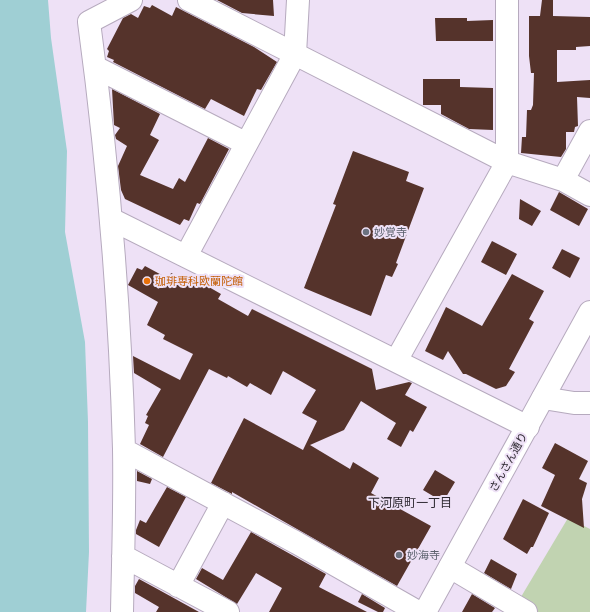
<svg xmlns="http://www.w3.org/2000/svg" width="590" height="612" font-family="'Libre Baskerville','Noto Sans JP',serif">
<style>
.green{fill:#c1d3b1}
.water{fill:#9fcfd4}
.building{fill:#55332b}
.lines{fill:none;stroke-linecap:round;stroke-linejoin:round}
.minor-casing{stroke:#b6aabe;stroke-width:24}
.major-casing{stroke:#b6aabe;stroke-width:24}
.minor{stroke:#fff;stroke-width:22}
.major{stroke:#fff;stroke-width:22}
.worship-dot{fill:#6b7280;stroke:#eee1f6;stroke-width:1.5}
.food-dot{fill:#e8710a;stroke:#eee1f6;stroke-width:1.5}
.labels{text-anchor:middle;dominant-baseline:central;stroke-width:4;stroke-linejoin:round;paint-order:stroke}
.worship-label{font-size:11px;fill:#5b616d;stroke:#eee1f6;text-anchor:start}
.food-label{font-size:11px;fill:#c56008;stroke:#eee1f6;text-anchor:start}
.street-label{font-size:11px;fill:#2d2830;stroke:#eee1f6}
.neighbourhood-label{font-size:12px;fill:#2d2830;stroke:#eee1f6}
</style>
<rect width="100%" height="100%" fill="#eee1f6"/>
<!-- green -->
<path class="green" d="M568,518L590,529V612H512Z"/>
<!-- water -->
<path class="water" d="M0,0H48L51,38L67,151L65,232L85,342L88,422L89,552L86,612H0Z"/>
<!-- building -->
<path class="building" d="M217,0H273L274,16L242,13Z
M542,0H553V16L590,17V46L576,47V50H557V82L590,80V98L577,97L578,126L575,127L574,132H566V149L561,157L521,153L522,137H526L527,110H531L533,105L534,73H531L529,56V16H540Z
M152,5L172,16L176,7L254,47L277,62L261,90L257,89L244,116L211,99L205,109L113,62L114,60L107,57L109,51L107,49L123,18L131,14L138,18L144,6L150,8Z
M435,18H467V21L493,20V41H436Z
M423,79H460V87L493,88V130L469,129L441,114V105H423Z
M112,89L160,114L150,135L159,140L140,175L173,189L179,178L185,182L208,138L229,149L200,204L197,203L189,221L184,219L180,225L125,199L121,190L118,166L127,146L116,139L115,135L120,128L114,125Z
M353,151L409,172L406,181L424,188L396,263L398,264L392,277L386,275L371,316L304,288L336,205L333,204Z
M559,192L588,209L579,226L550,210Z
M520,199L541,211L532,226L519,219Z
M492,241L517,254L506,275L481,262Z
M562,249L580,258L570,278L552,268Z
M145,266L169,279L171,273L187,281L188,277L195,279L221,294L218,299L248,316L252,309L372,369L376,390L409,382L412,383L405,395L427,407L413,432L410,430L401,447L387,439L396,423L361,401L344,430L310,445L350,469L353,462L379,478L371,493L431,526L397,586L232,492V494L211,483L244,418L303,450L317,421L302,413L316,390L283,371L271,395L250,383L247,387L228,376L227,378L209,369L163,457L140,444L149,425L145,423L148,416L146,415L161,389L134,373L133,356L180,380L193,354L163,339L165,335L147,325L158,302L128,285L137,268L142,270Z
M512,274L544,291L529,319L534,322L509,369L515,372L506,386L496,389L466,374H463L448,351L443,360L425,351L446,307L482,326Z
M555,443L588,461L579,479L587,483L582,499L584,528L541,506L555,475L542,468Z
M435,470L455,482L443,502L423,490Z
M137,471L152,479L150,484L137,481Z
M167,487L186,497L159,547L136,534V530L140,520L146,523Z
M523,499L549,513L533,547H531L527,554L503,539Z
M251,532L326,574L319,587L367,612H269L282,588L256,573L237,604L196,579L202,568L223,580Z
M491,559L517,574L511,589L484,573Z
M139,579L161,591L199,612H156L159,607L135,593V586Z
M362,594L385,608L383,612H378L358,602Z
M472,594L495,608L492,612H462Z"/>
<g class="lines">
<defs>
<path id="minor" d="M189,0L507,162L563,180L590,195
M95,67L245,143
M563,180L590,131
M111,219L528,427
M186,256L295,54L298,0
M396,361L507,162V0
M543,398L574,403H590
M124,450L297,543L418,612
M123,556L228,612
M450,567L526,612
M178,586L223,503
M122,612C123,558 125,503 124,449C120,306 108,163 89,22L131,0"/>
<path id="major" d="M425,612L590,312"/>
</defs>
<!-- minor casing -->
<use href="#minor" class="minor-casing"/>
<!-- major casing -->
<use href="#major" class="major-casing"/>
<!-- minor -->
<use href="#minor" class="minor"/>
<!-- major -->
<use href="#major" class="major"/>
</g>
<!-- markers -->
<g class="worship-dot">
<circle cx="366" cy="232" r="4"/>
<circle cx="399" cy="555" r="4"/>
</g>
<circle class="food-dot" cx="147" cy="281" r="4"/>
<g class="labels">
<!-- worship labels -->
<g class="worship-label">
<text x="374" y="232">妙覚寺</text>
<text x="407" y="555">妙海寺</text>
</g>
<!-- food labels -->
<g class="food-label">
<text x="155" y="281">珈琲専科欧蘭陀館</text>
</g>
<!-- street labels -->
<g class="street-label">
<text transform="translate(508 462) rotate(-61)">さんさん通り</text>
</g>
<!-- neighbourhood labels -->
<g class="neighbourhood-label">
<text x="410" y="502">下河原町一丁目</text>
</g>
</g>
</svg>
